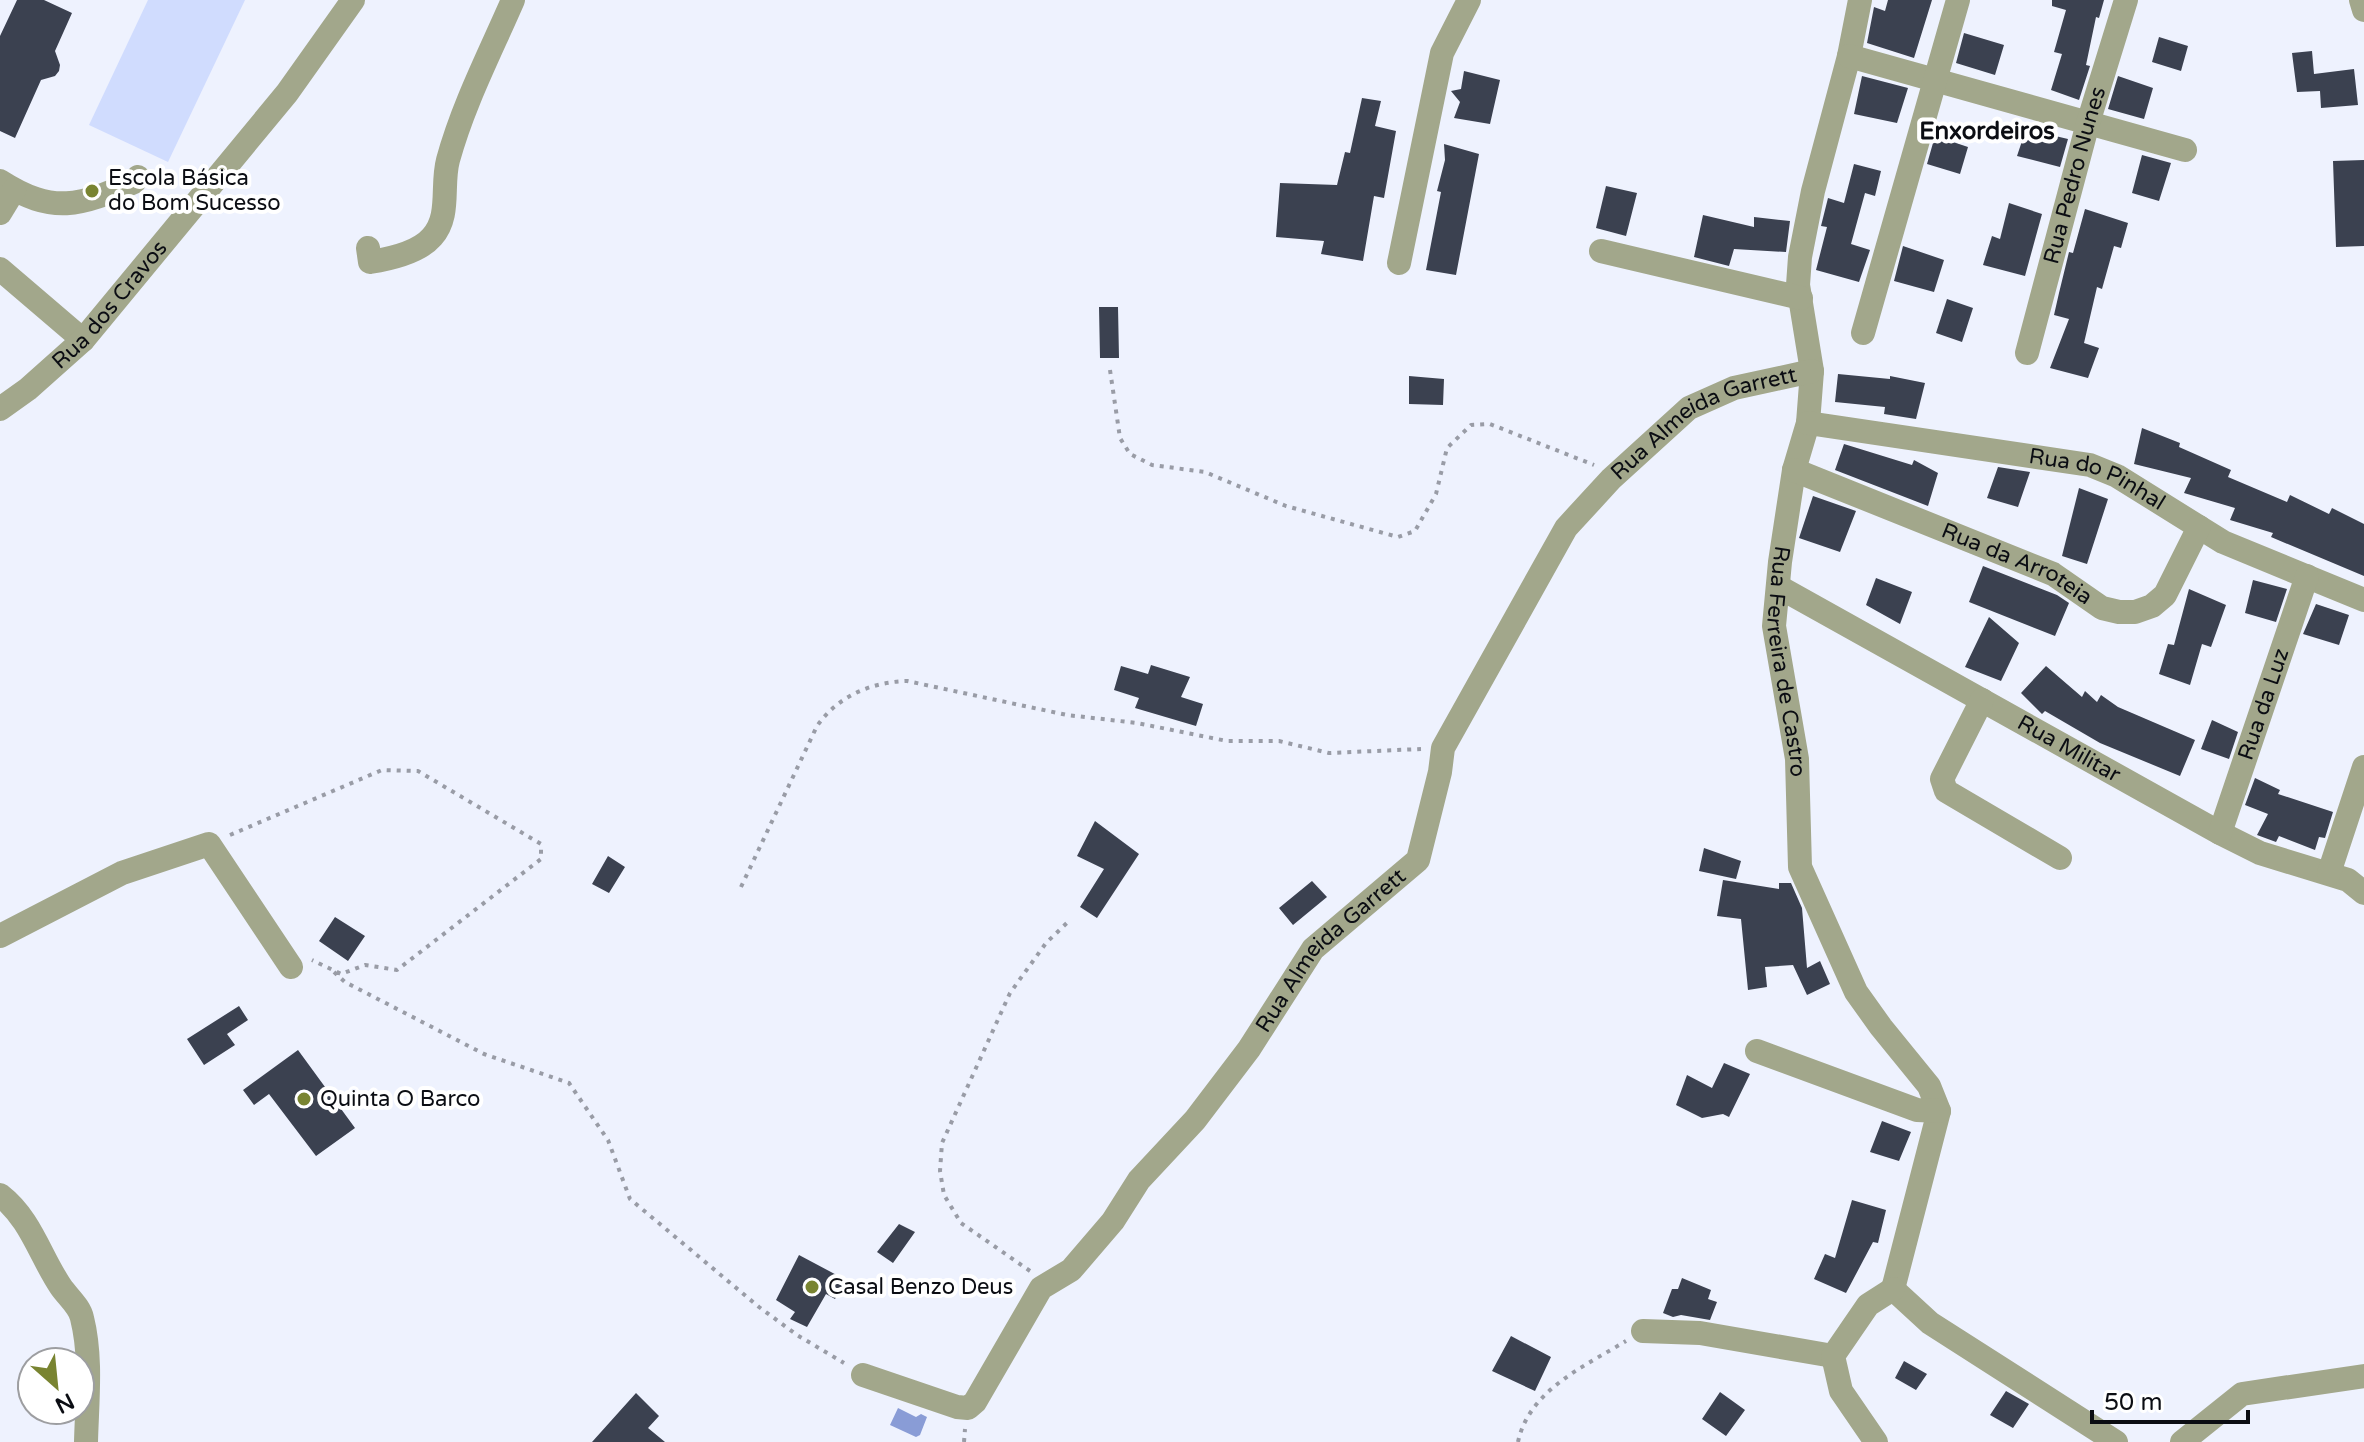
<svg xmlns="http://www.w3.org/2000/svg" width="2364" height="1442" font-family="'Varela Round',sans-serif">
<style>
.green{fill:#d0dcfe}
.water{fill:#899cd6}
.building{fill:#3b4150}
.lines{fill:none;stroke-linecap:round;stroke-linejoin:round}
.path{stroke:#999ca6;stroke-width:4;stroke-dasharray:4 6;stroke-linecap:butt}
.minor{stroke:#a2a78b;stroke-width:24}
.poi-dot{fill:#798431;stroke:#fff;stroke-width:3}
.labels{text-anchor:middle;dominant-baseline:central;stroke-width:8;stroke-linejoin:round;paint-order:stroke}
.street-label{font-size:22px;fill:#0b0d13;stroke:#fff}
.poi-label{font-size:22px;fill:#0b0d13;stroke:#fff;text-anchor:start}
.neighbourhood-label{font-size:24px;font-weight:bold;fill:#0b0d13;stroke:#fff}
</style>
<rect width="100%" height="100%" fill="#eef2fe"/>
<!-- green -->
<path class="green" d="M148,0H245L168,162L89,125Z"/>
<!-- water -->
<path class="water" d="M898,1408L916,1417L921,1414L927,1417L920,1435L916,1437L890,1425Z"/>
<!-- building -->
<path class="building" d="M17,0H44L72,13L55,51L60,65L59,71L55,76L41,80L15,138L0,131V36Z
M1888,0H1932L1914,58L1867,43L1874,7L1885,11Z
M2052,0H2104L2099,18L2096,17L2086,65L2090,66L2079,100L2051,90L2062,54L2054,52L2066,10L2052,6Z
M1964,33L2004,45L1995,75L1956,63Z
M2159,37L2188,46L2181,71L2152,62Z
M2312,51L2314,74L2354,69L2358,105L2321,108L2320,91L2297,92L2292,53Z
M1464,71L1500,80L1490,124L1454,118L1460,102L1451,91L1461,89Z
M1862,76L1908,88L1897,123L1854,114Z
M2118,76L2153,88L2144,119L2108,109Z
M1362,98L1381,101L1375,126L1396,131L1384,198L1374,196L1363,261L1321,254L1324,241L1276,237L1280,183L1337,185L1345,152L1350,153Z
M2026,129L2068,139L2060,167L2017,156Z
M1935,136L1968,147L1960,174L1927,164Z
M1444,144L1479,154L1456,275L1426,270L1441,192L1437,191L1445,160Z
M2142,155L2171,163L2159,201L2132,193Z
M2364,160V246L2336,247L2333,161Z
M1854,164L1881,171L1875,196L1865,193L1851,244L1870,250L1859,282L1816,270L1827,227L1821,226L1828,198L1844,203Z
M1606,186L1637,193L1626,236L1596,228Z
M2009,203L2042,214L2025,276L1983,265L1992,236L2000,239Z
M2085,209L2128,223L2121,248L2114,246L2102,289L2097,287L2084,343L2099,348L2088,378L2050,368L2069,319L2054,315L2059,293L2069,252L2073,253Z
M1703,215L1754,227V217L1790,221L1786,252L1734,249L1729,266L1694,257Z
M1903,246L1944,260L1934,292L1894,281Z
M1947,299L1973,308L1962,342L1936,333Z
M1099,307H1118L1119,358H1100Z
M1838,374L1890,379V376L1925,383L1916,419L1884,414L1885,407L1835,402Z
M1409,376L1444,379L1443,405L1409,404Z
M2142,428L2180,443L2179,447L2231,470L2228,477L2287,502L2290,495L2329,514L2332,508L2364,524V576L2271,537L2273,533L2230,520L2235,508L2184,493L2191,478L2134,464Z
M1844,444L1912,465L1914,460L1938,473L1928,506L1835,470Z
M1998,467L2030,472L2018,507L1987,498Z
M2079,488L2108,499L2087,564L2062,556Z
M1813,496L1856,511L1840,552L1799,538Z
M1983,566L2057,595L2069,603L2055,636L1969,602Z
M1876,578L1912,592L1900,624L1866,605Z
M2253,580L2287,589L2276,622L2245,613Z
M2189,589L2226,605L2211,647L2202,644L2190,685L2159,674L2168,644L2174,645Z
M2316,604L2349,615L2339,645L2303,634Z
M1989,617L2019,643L2001,681L1965,667Z
M1151,665L1190,677L1181,697L1203,704L1196,726L1135,708L1139,698L1114,690L1121,666L1148,674Z
M2046,666L2082,697L2085,691L2097,702L2101,695L2118,707L2195,740L2180,776L2100,743L2045,711L2042,714L2021,693Z
M2212,720L2238,732L2229,759L2201,749Z
M2255,778L2280,790L2278,794L2333,812L2325,838L2319,837L2315,850L2279,836L2276,842L2257,835L2268,814L2245,805Z
M1095,821L1139,854L1097,918L1080,907L1104,869L1077,856Z
M1704,848L1741,861L1736,879L1699,871Z
M608,856L625,867L609,893L592,884Z
M1723,880L1779,889V883H1791L1802,908L1807,968L1820,961L1830,984L1807,995L1793,965L1765,967L1767,987L1748,990L1741,919L1717,916Z
M1312,881L1327,897L1293,925L1279,908Z
M335,917L365,936L348,961L319,941Z
M239,1006L248,1020L227,1034L235,1045L204,1065L187,1039Z
M298,1050L355,1128L316,1156L269,1094L254,1105L243,1090Z
M1724,1063L1750,1074L1729,1117L1723,1114L1702,1118L1676,1105L1687,1075L1712,1088Z
M1882,1121L1911,1132L1899,1161L1870,1152Z
M1852,1200L1886,1210L1878,1243L1873,1242L1846,1293L1814,1279L1825,1254L1835,1258Z
M899,1224L915,1232L893,1263L877,1252Z
M799,1255L846,1280L835,1299L826,1294L807,1327L790,1319L795,1312L776,1300Z
M1682,1278L1711,1290L1708,1299L1717,1302L1710,1320L1681,1315L1673,1317L1663,1313L1672,1289H1678Z
M1511,1336L1551,1357L1535,1391L1492,1371Z
M1904,1361L1927,1374L1916,1390L1895,1378Z
M2006,1391L2029,1404L2013,1428L1990,1415Z
M1720,1392L1745,1410L1726,1436L1702,1419Z
M636,1393L659,1416L648,1428L665,1442H592Z"/>
<g class="lines">
<!-- path -->
<path class="path" d="M1110,370L1120,438L1130,454L1152,465L1205,472L1286,506L1398,537L1415,531L1436,494L1447,448L1471,425L1490,424L1594,465
M230,835L382,770L418,771L541,844V859L397,970L365,965L341,974L312,960
M741,887L817,726C838,696 871,682 907,681L1067,715L1137,723L1227,741H1279L1329,753L1421,749
M334,972L345,982L484,1054L569,1083L608,1140L630,1199L759,1307L797,1335L844,1363
M1030,1271L961,1223L944,1195L940,1171L942,1143L1010,993L1046,943L1070,920
M964,1442L965,1429
M1518,1442C1529,1390 1585,1366 1626,1341"/>
<!-- minor -->
<g class="minor">
<path id="s1" d="M1860,0L1849,56L1813,191L1800,257L1798,285L1812,371L1808,423L1794,470L1780,562L1774,626L1797,759L1800,867L1856,992L1881,1027L1929,1086L1939,1111L1893,1289"/>
<path d="M2361,0L2364,10"/>
<path d="M1849,56L2185,150"/>
<path d="M0,181C53,215 80,206 134,182L138,177"/>
<path d="M0,213L14,190"/>
<path d="M368,248L370,262C389,259 419,252 432,237C451,216 441,186 448,160C463,105 490,53 513,0"/>
<path d="M1601,251L1801,298"/>
<path d="M1399,263L1442,53L1469,0"/>
<path d="M0,269L83,340"/>
<path d="M1863,333L1958,0"/>
<path id="s2" d="M2027,353L2088,123L2126,0"/>
<path id="s3" d="M0,409L28,389L83,340L287,93L353,0"/>
<path id="s4" d="M1808,423L2090,465L2117,476L2223,542L2364,600"/>
<path id="s5" d="M1794,470L2053,574L2102,608L2119,612H2135L2152,606L2165,595L2199,527"/>
<path id="s6" d="M1779,587L2220,833L2260,853L2348,880L2364,893"/>
<path d="M1982,700L1942,779L1946,791L2060,858"/>
<path id="s7" d="M2220,833L2307,576"/>
<path d="M2329,873L2364,767"/>
<path d="M0,936L122,873L209,844L291,967"/>
<path d="M1757,1051L1917,1110L1939,1111"/>
<path d="M0,1195C31,1219 40,1256 61,1287C68,1297 80,1307 82,1318C92,1358 87,1401 86,1442"/>
<path d="M1893,1289L1930,1323L2116,1442"/>
<path d="M1643,1331L1700,1333L1833,1356"/>
<path id="s8" d="M863,1375L957,1407L968,1408L975,1402L1041,1288L1071,1270L1113,1221L1139,1180L1195,1120L1249,1049L1313,949L1418,860L1440,772L1443,748L1566,528L1611,479L1689,408L1734,388L1812,371"/>
<path d="M1876,1442L1841,1391L1833,1356L1868,1305L1893,1289"/>
<path d="M2182,1442L2242,1394L2364,1376"/>
</g>
</g>
<!-- markers -->
<g class="poi-dot">
<circle cx="92" cy="191" r="8"/>
<circle cx="304" cy="1099" r="8"/>
<circle cx="812" cy="1287" r="8"/>
</g>
<g class="labels">
<!-- street labels -->
<g class="street-label">
<text stroke="none"><textPath href="#s2" startOffset="184">Rua Pedro Nunes</textPath></text>
<text stroke="none"><textPath href="#s3" startOffset="152">Rua dos Cravos</textPath></text>
<text stroke="none"><textPath href="#s8" startOffset="1372">Rua Almeida Garrett</textPath></text>
<text stroke="none"><textPath href="#s4" startOffset="296">Rua do Pinhal</textPath></text>
<text stroke="none"><textPath href="#s5" startOffset="242">Rua da Arroteia</textPath></text>
<text stroke="none"><textPath href="#s1" startOffset="674">Rua Ferreira de Castro</textPath></text>
<text stroke="none"><textPath href="#s7" startOffset="136">Rua da Luz</textPath></text>
<text stroke="none"><textPath href="#s6" startOffset="332">Rua Militar</textPath></text>
<text stroke="none"><textPath href="#s8" startOffset="700">Rua Almeida Garrett</textPath></text>
</g>
<!-- poi labels -->
<g class="poi-label">
<text x="108" y="178">Escola Básica<tspan x="108" dy="25">do Bom Sucesso</tspan></text>
<text x="320" y="1099">Quinta O Barco</text>
<text x="828" y="1287">Casal Benzo Deus</text>
</g>
<!-- neighbourhood labels -->
<g class="neighbourhood-label">
<text x="1987" y="131">Enxordeiros</text>
</g>
</g>
<!-- north arrow -->
<g transform="translate(56 1386) rotate(153)"><circle r="38" fill="#ffffff" stroke="#9d9ea1" stroke-width="2"/>
<path d="M0-6L14 30L0 20L-14 30Z" fill="#798431"/>
<text y="-12" font-size="22" font-weight="bold" text-anchor="middle" fill="#0b0d13">N</text>
</g>
<!-- scale -->
<path d="M2092 1410v12h156v-12" fill="none" stroke="#0b0d13" stroke-width="4"/>
<text x="2104" y="1410" font-size="24" fill="#0b0d13" stroke="#ffffff" stroke-width="6" paint-order="stroke">50 m</text>
</svg>
